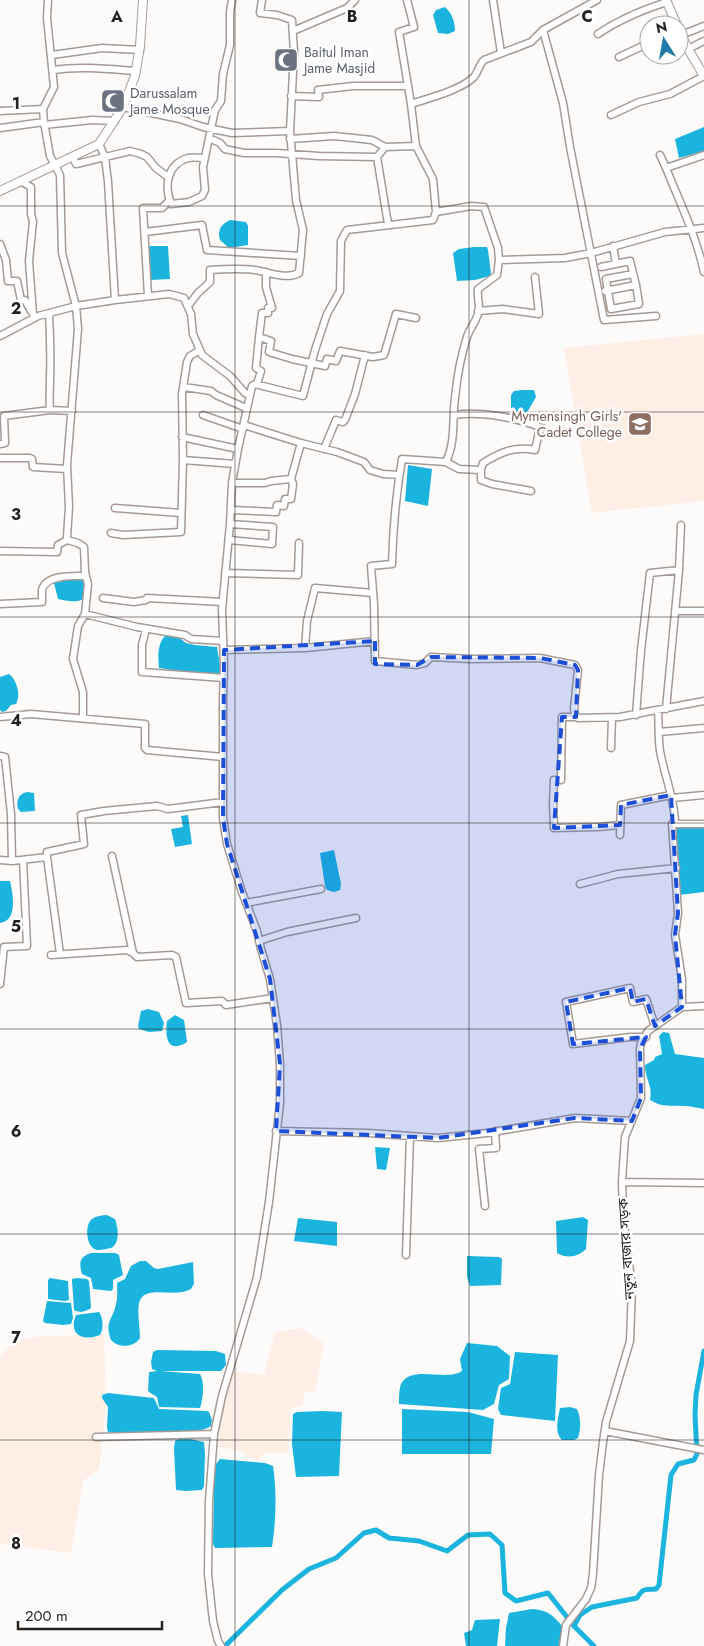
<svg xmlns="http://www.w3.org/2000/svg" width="704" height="1646" font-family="Jost,'Noto Sans Bengali',sans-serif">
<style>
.built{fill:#feeee6}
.water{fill:#1ab4de}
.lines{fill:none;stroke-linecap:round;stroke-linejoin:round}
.canal{stroke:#1ab4de;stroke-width:5}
.minor-casing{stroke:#a59a95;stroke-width:9}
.major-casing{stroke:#a59a95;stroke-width:10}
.minor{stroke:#fff;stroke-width:6}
.major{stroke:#fff;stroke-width:8}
.marked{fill:#1d4ed8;fill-opacity:0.2;stroke:#1d4ed8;stroke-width:4;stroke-dasharray:10 6;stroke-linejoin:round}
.grid{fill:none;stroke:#25211f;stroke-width:1;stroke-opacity:0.55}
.labels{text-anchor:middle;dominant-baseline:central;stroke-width:5;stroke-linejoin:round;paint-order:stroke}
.worship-label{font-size:14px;fill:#5b616d;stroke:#fff;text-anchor:start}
.education-label{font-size:14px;fill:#785e54;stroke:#fff;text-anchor:end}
.street-label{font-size:14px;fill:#25211f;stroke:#fff}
.grid-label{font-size:16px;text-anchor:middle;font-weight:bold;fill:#25211f;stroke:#fff;stroke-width:5;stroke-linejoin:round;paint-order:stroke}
</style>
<rect width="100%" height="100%" fill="#fdfbfa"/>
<!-- built -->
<path class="built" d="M704,334V501L592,513L564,348Z
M300,1328L324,1343L315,1392H304L303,1406L291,1408L288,1453H265L259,1460L247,1458L242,1451L218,1447L222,1405L231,1371L264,1375L275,1332Z
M104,1334L106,1407L99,1469L83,1481L71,1553L0,1544V1357L11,1344L31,1337Z"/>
<!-- water -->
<path class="water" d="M445,7C452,13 455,22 455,31L448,34L438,33L433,15L436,10Z
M704,127V151L679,158L675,139Z
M230,220L246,222L248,226V245L229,248L220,240C217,231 221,224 230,220Z
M148,246H168L170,279L151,280Z
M474,247H487L488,250L491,273L490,276L475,280L457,281L453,253L459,249Z
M522,390H534L536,397L525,416H516L511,413V395L514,391Z
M408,465L432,469L428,506L405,501Z
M68,580H84V599C76,603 66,601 58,599L54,583Z
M165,636H177L186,643L195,645L217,647L221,670L219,674L216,676L159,668C158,658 157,644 165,636Z
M9,674C17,680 21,695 16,704L11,705L6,711L2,712L0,710V677Z
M27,792L34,793L35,811L21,812L18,809C16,801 18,794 27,792Z
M188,815L192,844L175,847L171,829L183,827L181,816Z
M676,827H704V892L679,895Z
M334,850L341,884L340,890L334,892L327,890L325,886L320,853Z
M0,881H10C13,894 18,921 0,923Z
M148,1009L159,1012L164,1023L162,1031L149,1032L139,1029L138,1026L141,1011Z
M175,1015L184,1020L187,1042C167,1055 165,1036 167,1021Z
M663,1032L669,1033L675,1054L704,1058V1109C697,1108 691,1106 684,1106C669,1105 664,1108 650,1100C653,1085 645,1080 645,1065L654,1060L655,1057L662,1054L659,1036Z
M375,1147L390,1148L386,1170L377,1169Z
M107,1215L115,1219C118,1228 120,1240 113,1247C109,1249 102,1250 97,1250C86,1248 84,1225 92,1219C96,1216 102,1215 107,1215Z
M583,1217L588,1220L586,1249C578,1257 567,1259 557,1253L556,1221Z
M298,1218L337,1222V1246L294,1241Z
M91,1253H115L119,1255L123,1275L113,1280V1289L111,1291L93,1289L91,1278L82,1274C79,1263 79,1257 91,1253Z
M467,1256L499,1257L502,1259L501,1285L470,1286L467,1277Z
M140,1261H146L154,1268L158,1269L193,1262L194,1284L191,1289C174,1299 144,1283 139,1303C137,1313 140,1327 140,1338C134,1348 118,1348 111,1340C104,1321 113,1320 116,1304C118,1297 117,1290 117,1283L125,1279L131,1266Z
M50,1278L68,1281L69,1300L64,1301L48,1299V1280Z
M77,1278L87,1279L89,1281L91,1307L90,1309L82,1312L75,1311L74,1309L72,1281V1279Z
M47,1301L71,1303L73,1318L71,1324L63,1325L45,1323L43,1321Z
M99,1312C103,1317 104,1329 100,1335C82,1342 68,1334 76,1315Z
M467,1343L497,1346L510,1356L509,1379L499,1385L494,1404L483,1410L399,1404C399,1398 399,1389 401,1384C411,1364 446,1382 462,1371L460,1359Z
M157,1350L216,1351L225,1354L226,1365L221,1371H160L200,1374C205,1382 203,1399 200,1408L159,1407L157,1397L149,1392L148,1390L149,1372L157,1371L152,1369L151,1362L153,1352Z
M515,1352L558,1355L555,1421L501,1415L498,1409L501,1388L510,1384Z
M108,1393L154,1398L159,1409L207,1411L209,1412L212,1420L211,1426C201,1435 135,1434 118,1434L108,1432L107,1428L108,1407L102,1398V1395Z
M570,1407L577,1409C581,1417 581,1429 578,1438L574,1440H562C554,1432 558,1419 560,1408Z
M402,1409L468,1412L494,1419L491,1454H402Z
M323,1411L342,1412L339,1476L296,1477L292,1444L293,1414L297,1412Z
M179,1439H190L204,1442L205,1454L204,1486L202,1490L186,1491L176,1490L174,1448L175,1441Z
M220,1459L265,1463L273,1466C277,1492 276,1521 272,1547L215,1548L213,1544L214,1477L216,1464Z
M532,1609C547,1610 552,1614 562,1626L559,1646H505L506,1628L509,1613Z
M500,1619L497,1646H466L464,1633L472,1630L475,1620Z"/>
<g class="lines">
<!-- canal -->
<path class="canal" d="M574,1626L580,1615L592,1607L637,1598C644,1587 645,1590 656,1589L659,1585L671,1475L678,1464L694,1460L697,1454L695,1415L696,1395L704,1351
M225,1646L282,1590L309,1569L336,1558L364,1533L376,1530L389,1538L419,1541L447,1551L468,1535L490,1534L502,1545L505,1593L516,1601L548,1593L574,1626L594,1646"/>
<defs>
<path id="minor" d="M48,0L47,18L54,87L43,109L44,122L50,156L60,175L62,253L76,306L78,329L67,465L69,507L67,537V540L78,543L84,547L85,572L88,584L85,614L137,627L185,635L191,639L223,641
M232,0L230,12V45L223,74L221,101L215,110L209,138L220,143L225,149L244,153H276L319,156L377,157L388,224
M407,0L414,27L399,32L411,104
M493,0L501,53
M543,30L563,103L570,147L604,320L656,316
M293,31L347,8L355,0
M598,34C620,19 642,10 667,2
M681,35L704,26
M688,49L704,41
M52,55L102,48L140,50
M619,57L649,43
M53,70C81,66 108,69 136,71
M291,96L319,97L318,90L353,86H408
M123,107L180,119L203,127L232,133L290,131
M0,111L43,109
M611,115L639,102L670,94L704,76
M44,125L92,120L115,121
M0,128L44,122
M290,139L334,136L372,140L385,147
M99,144L105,157L108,182L115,300
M660,155L666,168L704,155
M73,157L76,164L130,151L141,154L147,157L156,168L168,177
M377,157L385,147L416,146
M204,158C199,158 193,157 188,158C167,164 164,186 171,204L189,202L202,196L205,190L203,167L209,138
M666,168C680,203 696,235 704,272
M22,182L31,187V214L33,221L29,261L33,314
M436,212L471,206L484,207L498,248L499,260L565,258L591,253L665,232L704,228
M145,232L202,225L207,250L301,256
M0,244L6,260L8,281H17L21,300H25L31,311
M613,246L616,264
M499,260L497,275L478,289C477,296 479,301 479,308C479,319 470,327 467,337C461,355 457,378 455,398C452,420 456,441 446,462L402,459C396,494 393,528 392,564L371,566L374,604L375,661L417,665L425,663L431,657L471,659L540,658L575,665L578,670L574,708L575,715L578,718L620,717L704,701
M601,267L630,261L636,285L605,291
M266,272V287L272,308H268V313H262L259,337L271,341L269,352L292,359L325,366L327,359L336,361L340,351L373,357L384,355L396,314L416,318
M633,274L606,279L611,309L639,304L636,285
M148,296L143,208H162L169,201
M188,306L198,293L210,282V270C225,269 240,268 255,270C268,272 286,280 299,273L303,230L296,200L290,131L294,52L292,20L277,15L260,13L262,0
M478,311L503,309L539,314L535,277
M49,313C50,335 51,356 50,378C50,389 49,399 50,410
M0,336L38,316L76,306L115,300L169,294L184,298L191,314L193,334L202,355L230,376L245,393L250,395
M257,384L261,371L256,368L259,337
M184,387L211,391L216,395L246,408
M203,415L243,429
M455,415C480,411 519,418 542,428L539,432L535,450C514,446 501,452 483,463L481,470
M244,425L301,443L337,452L364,462L370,470L383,474L399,475
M182,437L238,449
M0,444L5,443L4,416L50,410L72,411
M324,449L336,420L343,422L345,420L355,394L365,355
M0,458H30L32,459L33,467L67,469
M183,460L235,464
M446,462L459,469L481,470V480L492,484L531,491
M232,483H265L271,481L291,479
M115,508L181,513
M231,510L276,512L277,505L284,506L285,499H291L293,484L291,479L301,443
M111,533L123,535L181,532L183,460L182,394L187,362L190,356L200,350
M229,540L272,544L273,527L230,524
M0,551L57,552L58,545L67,540
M225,573L298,575L299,543
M103,598L134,602L146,600L147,598L223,602
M0,604L42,602C42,598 42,593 42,590C46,574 74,576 86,576
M676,611H704
M146,629L142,645V672L224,678
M305,648L307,621L315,588L373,593
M224,650L305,648L375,641
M666,709L679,570
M658,711C659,724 658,738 660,751C664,774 674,797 675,821L672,824L678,913L675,935L682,979V1007
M636,715L641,650L650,573L679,570L681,525
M0,717L31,714L145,724V748L147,750L223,757
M576,717H562L561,780H554L553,803L554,828L598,827L620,825
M83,718V692L73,659L78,626L85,614
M659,732L704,728
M611,748L612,718
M0,756L5,757L11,814L12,861
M672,798L704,795
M672,824H704
M620,835L621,805L671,795
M112,856L133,953
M47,857L60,954
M0,860L12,861L47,857V852L84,844L81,815L104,811L157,806L168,809L223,802
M580,884L618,874L676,868
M246,903L321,889
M259,941L287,932L356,918
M51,955L127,950L133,953L137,957L172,955L176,957L186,1003L222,1001L226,1005L273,998
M0,984L4,947L27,946L23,860
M646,1037H630L573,1044L566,1002L630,988L633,1002L646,999L655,1026
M276,1131L368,1133L438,1138L487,1133L575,1118L632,1121
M622,1182L704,1183
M485,1206L479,1149L496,1148L495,1131
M406,1255L410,1136
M605,1431L704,1450
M96,1437L214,1434
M221,1646L218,1641L213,1621L208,1574L209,1501L214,1434L222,1396L257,1277L269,1202L280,1103V1064L277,1025L270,979L261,949L257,931L242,892L227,844L223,818V698L224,664L222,609L230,524L232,483L238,449L252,386L255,384L303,396L315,350L327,314L340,291L341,241L347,230L433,220L436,212L433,179L416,146L411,104C429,98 461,90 474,77C478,72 479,65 484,60L531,42L543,30L597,0
M563,1646L566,1625L586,1599L591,1588L593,1574L599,1475L603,1442L606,1422L630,1341L632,1287L623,1217L622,1181L625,1137L641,1098L640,1049L641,1043L648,1031L682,1007L704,1006"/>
<path id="major" d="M666,0L677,25
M679,30L688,49L704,76
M0,191L99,144L123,107L135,76L140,46L143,0"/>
</defs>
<!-- minor casing -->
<use href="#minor" class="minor-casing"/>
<!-- major casing -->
<use href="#major" class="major-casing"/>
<!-- minor -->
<use href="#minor" class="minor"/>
<!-- major -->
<use href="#major" class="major"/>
</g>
<!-- marked area -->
<path class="marked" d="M375,641V664L417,665L431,657L540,658L575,665L578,670L576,717H562L554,828L620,825L621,805L671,795L678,913L675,935L682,1007L655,1026L646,999L633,1002L630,988L566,1002L573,1044L646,1037L640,1049L641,1098L632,1121L575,1118L438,1138L276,1131L280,1064L270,979L227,844L223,818L224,650Z"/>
<!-- grid -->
<path class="grid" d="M235,0V1646M469,0V1646M0,206H704M0,412H704M0,617H704M0,823H704M0,1029H704M0,1234H704M0,1440H704"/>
<!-- icons -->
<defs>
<symbol id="mosque-square" viewBox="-11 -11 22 22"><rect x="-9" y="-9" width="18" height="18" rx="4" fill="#6b7280" stroke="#fff"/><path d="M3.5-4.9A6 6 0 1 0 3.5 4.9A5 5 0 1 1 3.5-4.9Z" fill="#fff"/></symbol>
<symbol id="university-square" viewBox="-11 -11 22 22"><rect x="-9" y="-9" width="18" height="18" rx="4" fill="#8d6e63" stroke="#fff"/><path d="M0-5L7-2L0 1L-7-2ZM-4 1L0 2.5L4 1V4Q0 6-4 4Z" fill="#fff"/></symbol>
</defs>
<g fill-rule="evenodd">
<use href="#mosque-square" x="272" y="46" width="28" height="28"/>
<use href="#mosque-square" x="99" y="87" width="28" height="28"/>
<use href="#university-square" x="626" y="410" width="28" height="28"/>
</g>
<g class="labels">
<!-- worship labels -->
<g class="worship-label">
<text x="304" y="52">Baitul Iman<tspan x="304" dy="16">Jame Masjid</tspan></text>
<text x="130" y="93">Darussalam<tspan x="130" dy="16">Jame Mosque</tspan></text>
</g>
<!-- education labels -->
<g class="education-label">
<text x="622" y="416">Mymensingh Girls'<tspan x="622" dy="16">Cadet College</tspan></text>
</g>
<!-- street labels -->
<g class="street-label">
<text transform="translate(626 1249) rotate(-94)">নতুন বাজার সড়ক</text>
</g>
</g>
<g class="grid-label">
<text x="117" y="22">A</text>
<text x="352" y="22">B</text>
<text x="587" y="22">C</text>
<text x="16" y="109">1</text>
<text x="16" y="314">2</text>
<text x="16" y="520">3</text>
<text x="16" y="726">4</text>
<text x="16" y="932">5</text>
<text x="16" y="1137">6</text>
<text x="16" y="1343">7</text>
<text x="16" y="1549">8</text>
</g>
<!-- north arrow -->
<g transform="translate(664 40) rotate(349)"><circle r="24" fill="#ffffff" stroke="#a8a6a5"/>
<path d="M0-4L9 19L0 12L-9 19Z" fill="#217ba9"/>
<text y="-8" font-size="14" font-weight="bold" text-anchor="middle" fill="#25211f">N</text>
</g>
<!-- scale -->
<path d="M18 1621v8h144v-8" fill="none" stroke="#25211f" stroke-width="2.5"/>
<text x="25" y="1621" font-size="15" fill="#25211f" stroke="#ffffff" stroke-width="4" paint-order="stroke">200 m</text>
</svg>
